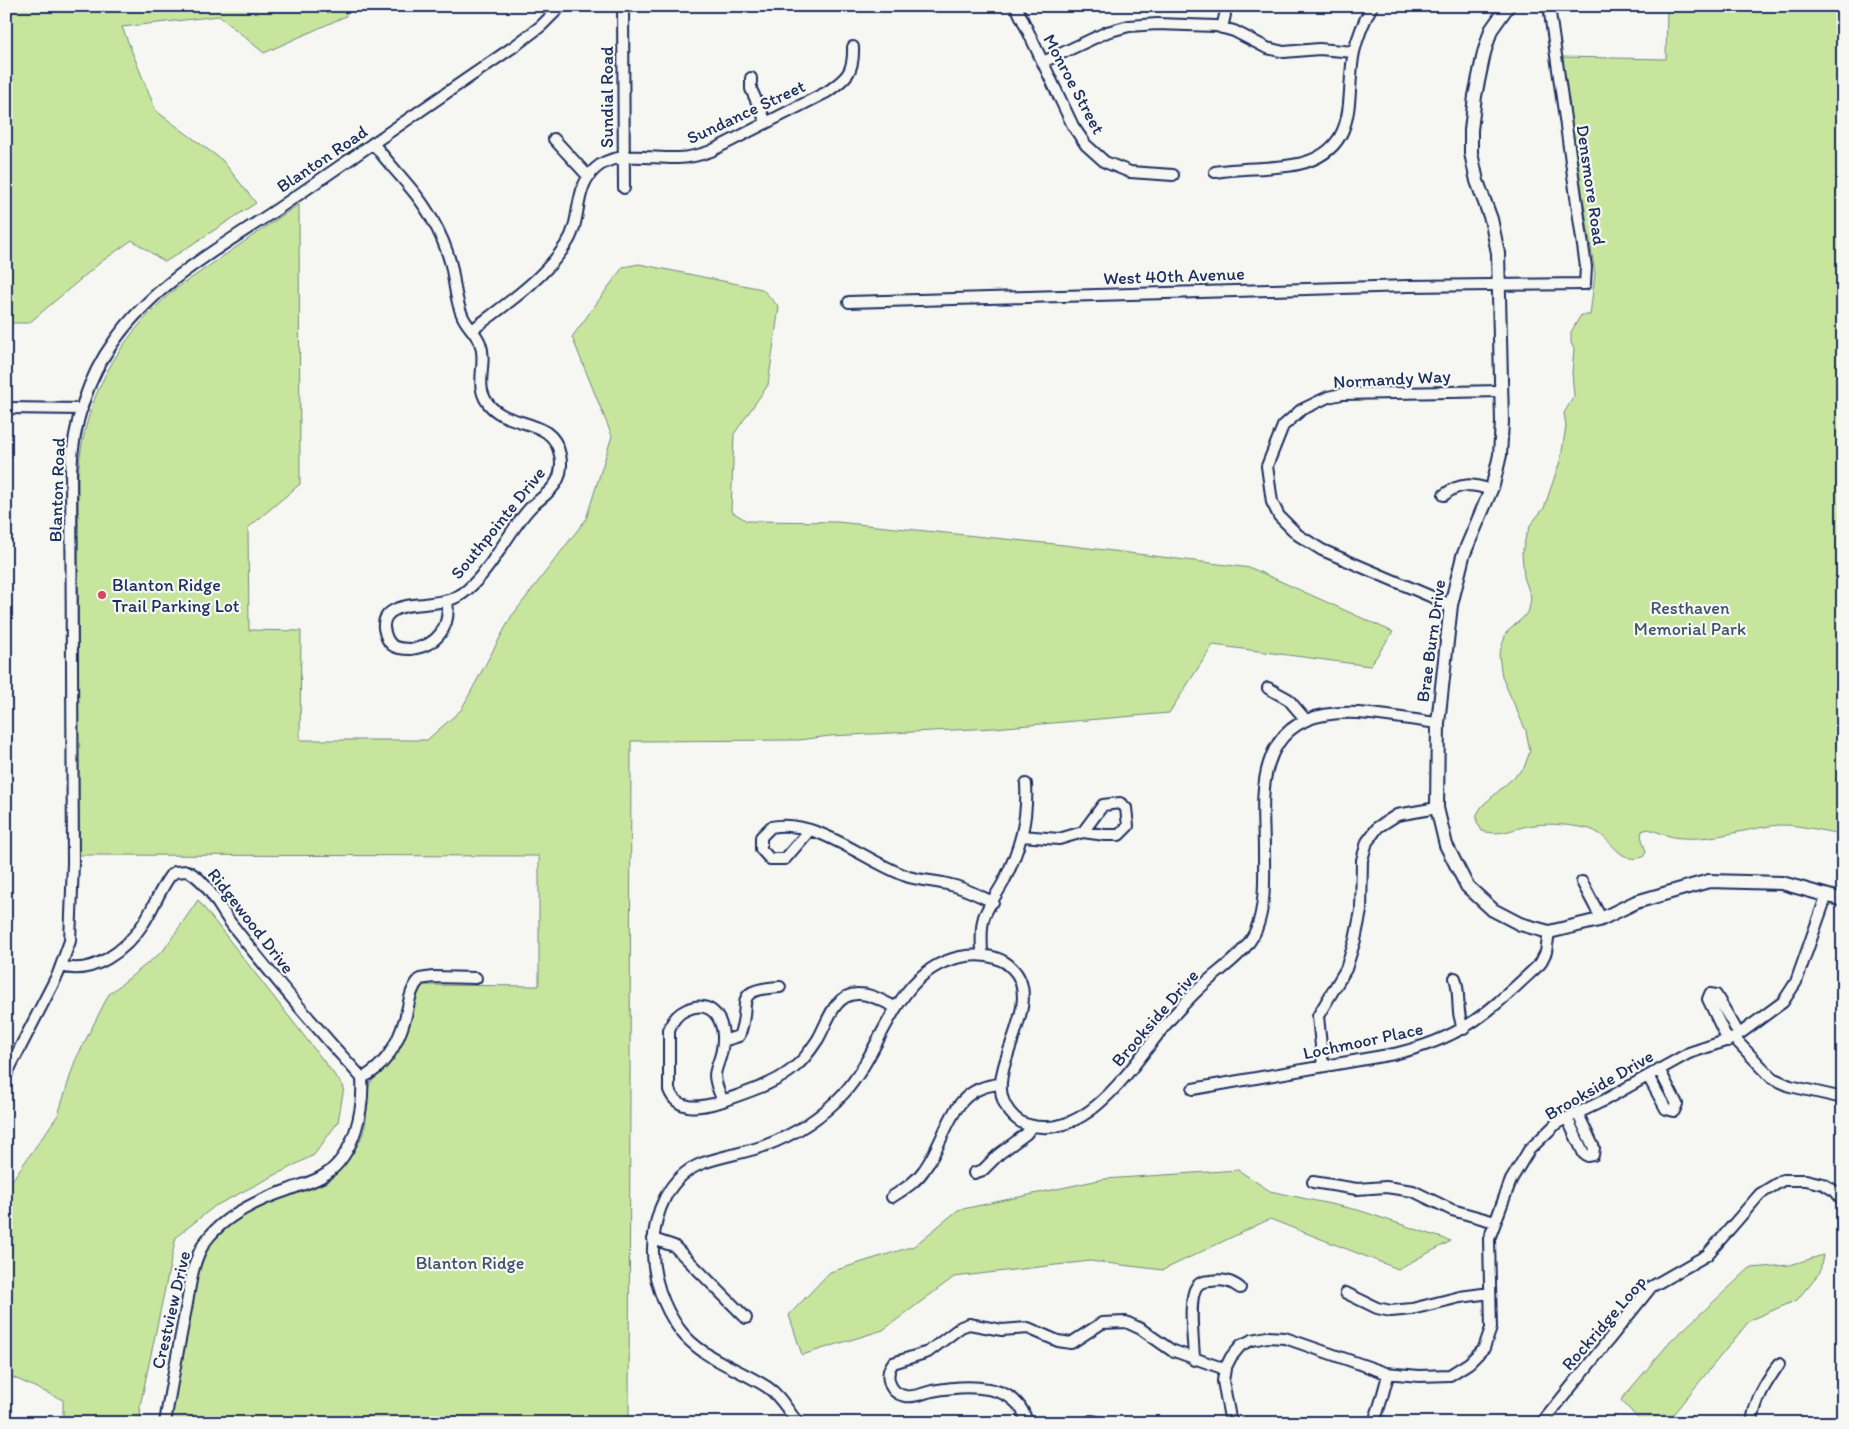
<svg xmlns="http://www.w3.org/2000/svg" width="1849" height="1429" font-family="Itim,sans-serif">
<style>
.green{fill:#c7e59d;stroke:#718a7e}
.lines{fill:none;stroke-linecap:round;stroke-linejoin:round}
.minor-casing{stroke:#1b2f5e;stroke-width:14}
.tertiary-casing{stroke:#1b2f5e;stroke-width:16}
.minor{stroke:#f6f6f2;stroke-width:10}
.tertiary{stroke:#f6f6f2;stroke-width:12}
.poi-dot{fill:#d1495b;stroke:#f6f6f2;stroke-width:2}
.labels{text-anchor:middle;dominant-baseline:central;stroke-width:4.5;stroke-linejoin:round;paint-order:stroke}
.street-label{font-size:18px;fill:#1b2f5e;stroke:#f6f6f2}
.poi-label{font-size:18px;fill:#1b2f5e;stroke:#f6f6f2;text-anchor:start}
.park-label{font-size:18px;fill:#3d536b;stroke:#f6f6f2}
</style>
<rect width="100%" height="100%" fill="#f6f6f2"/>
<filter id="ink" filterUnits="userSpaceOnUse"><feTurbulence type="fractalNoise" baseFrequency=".02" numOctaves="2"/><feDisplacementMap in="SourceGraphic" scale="10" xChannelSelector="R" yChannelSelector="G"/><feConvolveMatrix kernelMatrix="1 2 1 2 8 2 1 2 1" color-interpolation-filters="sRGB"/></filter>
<g filter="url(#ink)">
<!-- green -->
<path class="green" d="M6,6H345L346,16L264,53L219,16L122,27L156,111L222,160L256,203L165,262L132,240L101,262L29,323H6Z
M1667,6H1843V834C1819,831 1793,822 1770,826C1738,831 1706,842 1673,837C1664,835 1656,831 1648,829L1642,831L1641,836L1646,852L1643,857C1616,866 1612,832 1585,828C1569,825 1551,823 1535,825C1514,827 1504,837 1482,831L1477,822V814L1482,806L1524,768L1530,751L1526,731L1502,677L1499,655L1506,633L1528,613L1530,605L1531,597L1524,577L1522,553L1526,536L1531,524L1544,508L1561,458L1566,426L1564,413L1574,396L1572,373L1574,349L1571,343V332L1581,315H1590L1595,274L1561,57L1666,59Z
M299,204L300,484L248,528L249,630L301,631L300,740H427L461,710L511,617L586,519L612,436L572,337L623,267L639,264L762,289L779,307L768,385L734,434L731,511L747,521L837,522L1064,545L1251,568L1393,632L1370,666L1213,645L1169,713L994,728L830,736L799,740L631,741L629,1423H170L197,1271C212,1223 257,1206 301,1191C310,1188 326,1185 332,1178C348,1162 363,1143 366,1120C367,1110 365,1095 369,1086C371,1079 380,1074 384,1068C391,1058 398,1047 404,1036C412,1020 410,1001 419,985L539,986V856L79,855L78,474C85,396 116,341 174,290Z
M198,900L344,1087L338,1122L314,1155L215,1206L176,1237L140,1406L141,1423H63V1400L6,1374V1189L58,1115L75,1061L109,994L163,951Z
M1238,1170L1270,1191L1358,1210L1451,1241L1398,1269L1270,1219L1163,1270L1090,1261L954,1277L883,1330L802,1355L789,1315L830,1272L914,1246L958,1210L1104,1179Z
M1823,1255L1820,1272L1797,1300L1750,1320L1666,1423H1642L1621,1400L1670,1342L1750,1268L1790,1265Z"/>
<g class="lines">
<defs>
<path id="minor" d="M623,6L624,188
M1016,6L1073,126L1086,145L1105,162L1130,172L1173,175
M1222,28L1225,15
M1043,62L1107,32L1129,26L1157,24L1216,26L1234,31L1267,48L1284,52L1319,49L1354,52
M751,78V89L766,122
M554,139L588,176
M373,143C392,169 417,191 432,219C440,233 447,249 451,265C455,282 455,301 463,317C467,326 476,333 480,343C488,362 474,384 487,402C506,430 553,415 560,455C562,463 561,474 557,481C551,493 539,499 530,508C507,533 493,568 467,590C455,601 440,602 424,604C409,605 382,607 384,628C385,634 387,641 392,645C397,649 405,649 411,649C437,646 451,627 447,601
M1215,172C1243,167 1281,170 1306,162C1361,144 1345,93 1354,52C1358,35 1364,21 1372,6
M849,302L1409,286L1585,284L1586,267L1549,6
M472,330C505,305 544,279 567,243C583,219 572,184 600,165C621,151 653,159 678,158C690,158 700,155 711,151L827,92C847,78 854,72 853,47
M6,408L82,409
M1444,495C1460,482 1473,484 1491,490
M1451,605L1322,550L1298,535L1279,516L1272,502L1267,466L1283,426L1301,410L1328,397L1342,394L1502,391
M1268,688L1288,699L1306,720
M809,831L785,859H770L761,849V837L771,827C817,817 868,864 909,877C923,881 937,881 951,885C965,888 979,896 993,902
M1022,836L1059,839L1083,832L1105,835H1119L1128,826L1126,808L1120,803L1103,805L1083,832
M1582,882L1601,918
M982,955C982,942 980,929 984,917C988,906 997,894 1003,883C1020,849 1028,821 1026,784
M61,966C93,976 126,950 143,924C153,909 159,891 170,876L175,872L187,871C208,880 219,909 233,926C274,978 317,1029 362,1078
M1455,978C1461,994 1455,1013 1464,1029
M1734,1038L1772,1078L1790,1086L1843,1098
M723,1041L739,1036C753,1003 729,990 780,987
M1728,1041L1708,999L1710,994L1716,995L1739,1034
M1323,1066L1318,1016L1346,969L1355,940L1361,911L1362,860L1367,842L1378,827L1397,815L1437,808
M6,1075L58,974L70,941L73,863L71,471C73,425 87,378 115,340C157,281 221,247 279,208C358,154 437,100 516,45L541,26L561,6
M1648,1076L1666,1109L1674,1111L1677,1104L1659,1069
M362,1078C385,1067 398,1043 405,1019C409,1006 409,990 420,979L433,977L476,978
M1193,1089L1394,1054C1466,1037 1488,1012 1540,964L1546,952L1549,932
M723,1101C719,1092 715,1084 715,1075C716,1066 721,1058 722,1049C727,1024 714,997 686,1010C677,1014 672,1021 669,1030V1090C678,1113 702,1107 720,1102C744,1093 777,1084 796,1066C805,1059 812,1048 818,1039C828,1022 834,993 859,994C872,994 884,1002 895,1007
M1567,1118L1584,1154L1588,1156L1593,1155L1594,1148L1577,1112
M974,1173L983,1170L999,1154L1026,1134L1032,1126
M1313,1182L1357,1189L1386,1187L1413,1191L1452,1210L1495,1222
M892,1197C904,1189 916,1182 924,1170C950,1134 949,1087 1001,1084
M653,1239L674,1246L746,1318
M1346,1293L1377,1308L1391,1311L1412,1309L1460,1297L1490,1293
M1194,1360C1194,1343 1187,1299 1197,1286C1200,1282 1206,1281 1211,1281C1223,1279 1231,1281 1240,1288
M1091,1421L1103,1423
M165,1423C171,1386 178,1350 185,1314C190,1290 191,1263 205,1242C224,1215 258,1200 288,1190C300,1185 315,1182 326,1174C355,1154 364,1109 362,1078
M798,1423C787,1410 781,1396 767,1387C738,1368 702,1359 680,1330C663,1307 652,1276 653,1248C654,1213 668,1176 703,1163C723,1156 744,1153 764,1146C794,1135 822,1117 844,1093C885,1048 896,964 967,956C984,954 1000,956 1012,968C1043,999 998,1054 1001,1090C1002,1105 1014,1122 1029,1125C1092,1142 1138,1055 1173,1016C1182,1006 1191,996 1201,987C1220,969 1246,954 1256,930C1266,905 1264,877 1264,850C1264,822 1260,790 1269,763C1292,689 1382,717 1438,723
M1027,1423C1018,1381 964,1385 932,1391C923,1393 914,1398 905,1396C889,1393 884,1375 893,1363L928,1352L961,1327L969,1324L1002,1330L1028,1328L1058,1341L1071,1343L1102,1323L1126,1322L1141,1329L1171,1350L1225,1369
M1231,1423L1223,1381L1225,1369L1231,1357L1241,1345L1252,1340L1267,1337L1285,1338L1386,1373L1419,1376L1450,1375L1469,1363L1484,1348L1491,1328L1489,1239L1511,1180L1529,1150L1557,1123L1603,1101L1689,1053L1734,1038L1783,1002L1796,982L1826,897
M1373,1423C1381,1407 1383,1390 1389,1373
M1542,1423L1651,1287L1707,1255L1760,1194L1783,1180H1806L1823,1184L1835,1191L1843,1201
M1752,1423C1755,1399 1766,1383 1779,1364"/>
<path id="tertiary" d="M1508,6L1491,30L1484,53L1475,96L1471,130V153L1477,181L1491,219L1498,253L1502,422L1500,455L1493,485L1463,556L1451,605L1438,723L1437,808L1446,845L1467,886L1493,910L1520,924L1549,932L1599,920L1636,902L1709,881L1782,883L1843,900"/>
</defs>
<!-- minor casing -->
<use href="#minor" class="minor-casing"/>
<!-- tertiary casing -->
<use href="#tertiary" class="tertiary-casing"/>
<!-- minor -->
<use href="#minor" class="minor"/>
<!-- tertiary -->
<use href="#tertiary" class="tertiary"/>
</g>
</g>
<!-- markers -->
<circle class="poi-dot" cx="102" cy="595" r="5"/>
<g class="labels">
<!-- street labels -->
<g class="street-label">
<text transform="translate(1074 84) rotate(62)">Monroe Street</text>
<text transform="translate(607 97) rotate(-90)">Sundial Road</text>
<text transform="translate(746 112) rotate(-25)">Sundance Street</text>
<text transform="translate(322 159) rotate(-34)">Blanton Road</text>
<text transform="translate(1591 185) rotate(82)">Densmore Road</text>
<text transform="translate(1174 276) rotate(-2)">West 40th Avenue</text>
<text transform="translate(1392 379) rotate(-3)">Normandy Way</text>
<text transform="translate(57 490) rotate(-88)">Blanton Road</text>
<text transform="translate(498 523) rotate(-51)">Southpointe Drive</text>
<text transform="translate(1431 641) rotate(-82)">Brae Burn Drive</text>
<text transform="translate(251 921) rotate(52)">Ridgewood Drive</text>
<text transform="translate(1155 1018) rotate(-49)">Brookside Drive</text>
<text transform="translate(1363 1041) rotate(-12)">Lochmoor Place</text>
<text transform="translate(1599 1085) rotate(-30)">Brookside Drive</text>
<text transform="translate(171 1310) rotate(-77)">Crestview Drive</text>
<text transform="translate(1604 1323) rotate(-49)">Rockridge Loop</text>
</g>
<!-- poi labels -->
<g class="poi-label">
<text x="112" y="585">Blanton Ridge<tspan x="112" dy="21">Trail Parking Lot</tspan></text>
</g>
<!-- park labels -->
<g class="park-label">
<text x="1690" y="608">Resthaven<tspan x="1690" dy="21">Memorial Park</tspan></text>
<text x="470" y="1263">Blanton Ridge</text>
</g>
</g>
<!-- margin -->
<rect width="1849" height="1429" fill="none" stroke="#f6f6f2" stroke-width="25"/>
<rect x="12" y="12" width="1824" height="1404" fill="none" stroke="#1b2f5e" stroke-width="2" filter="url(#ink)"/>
</svg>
